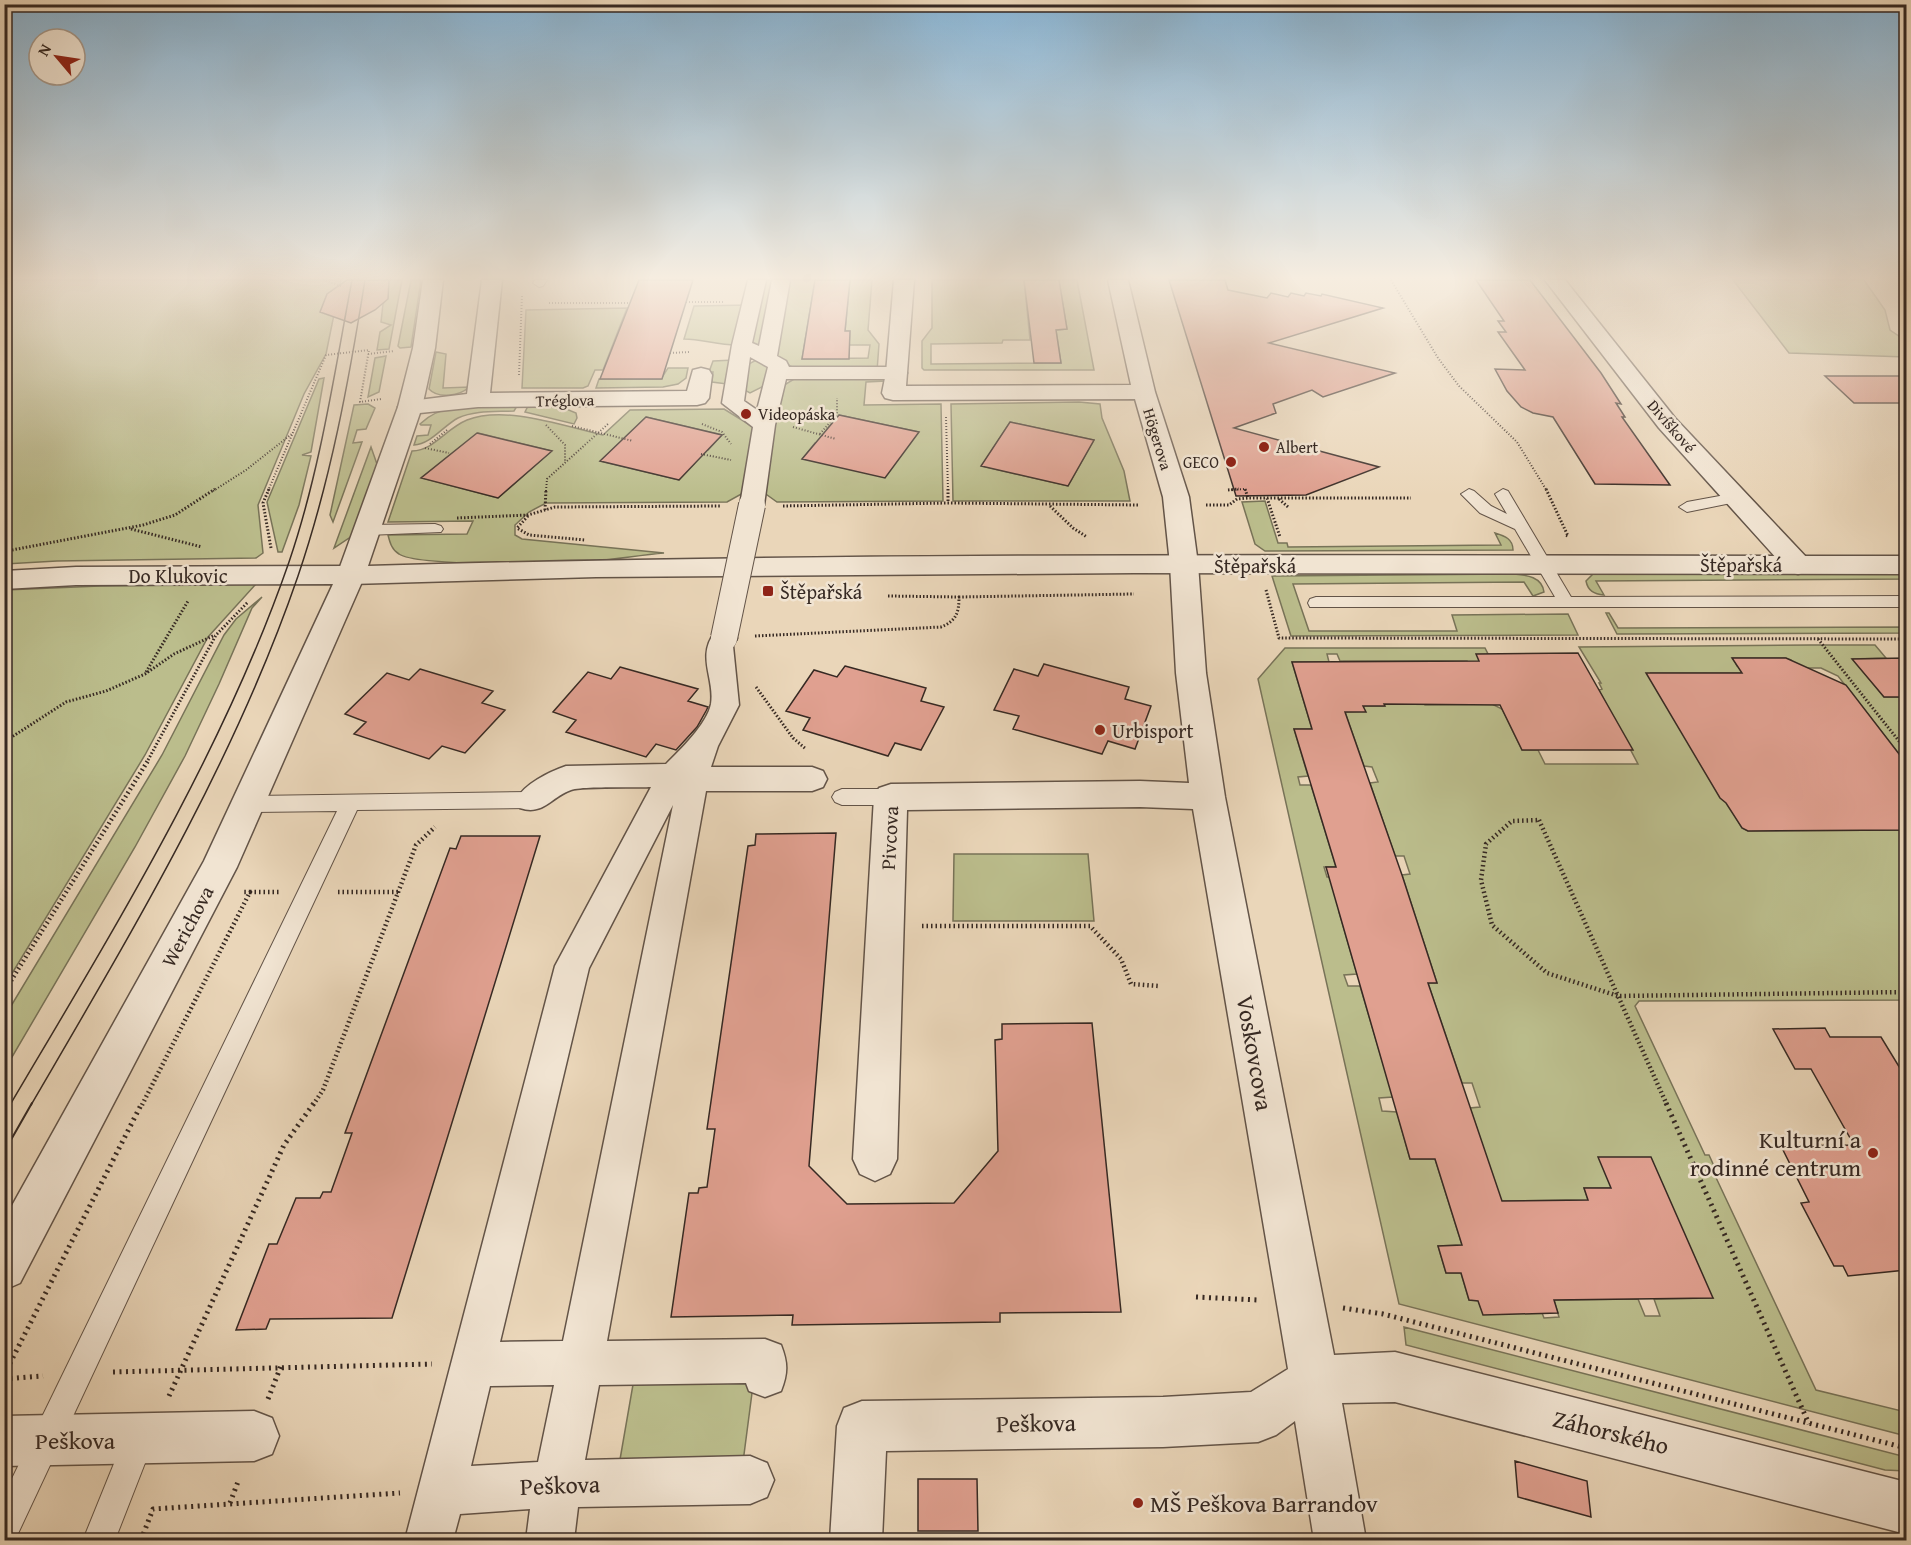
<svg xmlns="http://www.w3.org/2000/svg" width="1911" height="1545" font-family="'Gentium Book Plus',serif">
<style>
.green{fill:#bbbd8c;stroke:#787358;stroke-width:1.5;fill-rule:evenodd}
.building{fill:#e0a090;stroke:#362923;stroke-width:1.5}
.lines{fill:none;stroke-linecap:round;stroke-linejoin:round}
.service-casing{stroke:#635448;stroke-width:2}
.pedestrian-casing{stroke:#635448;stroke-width:3}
.minor-casing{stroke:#635448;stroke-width:3}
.tertiary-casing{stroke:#635448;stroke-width:3}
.path-far3{stroke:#362923;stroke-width:2;stroke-dasharray:1 2;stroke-linecap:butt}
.path-far2{stroke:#362923;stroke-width:3;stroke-dasharray:1.5 2;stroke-linecap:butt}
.path-far1{stroke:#362923;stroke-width:4.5;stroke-dasharray:1.5 3;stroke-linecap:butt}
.path{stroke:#362923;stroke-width:5;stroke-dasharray:2 4.5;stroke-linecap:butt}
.service{fill:#f1e4d2;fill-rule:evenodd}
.pedestrian{fill:#f1e4d2;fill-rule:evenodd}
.minor{fill:#f1e4d2;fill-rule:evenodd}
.tertiary{fill:#f1e4d2;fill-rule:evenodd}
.tram-far1{stroke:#362923;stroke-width:1.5}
.tram{stroke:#362923;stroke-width:2}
.pedestrian-bridge-casing{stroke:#635448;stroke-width:28;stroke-linecap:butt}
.pedestrian-bridge{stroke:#f1e4d2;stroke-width:26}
.poi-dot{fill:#8f2418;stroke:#f1e4d2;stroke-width:2}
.labels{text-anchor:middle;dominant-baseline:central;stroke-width:5;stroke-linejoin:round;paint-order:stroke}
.far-street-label{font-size:16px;fill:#362923;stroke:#f1e4d2}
.far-poi-label{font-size:16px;fill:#362923;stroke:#f1e4d2;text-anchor:start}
.street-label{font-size:20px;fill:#362923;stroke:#f1e4d2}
.poi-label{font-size:20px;fill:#362923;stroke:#f1e4d2;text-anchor:start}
.near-street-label{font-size:24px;fill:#362923;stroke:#f1e4d2}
.near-poi-label{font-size:24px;fill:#362923;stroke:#f1e4d2;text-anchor:end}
</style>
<rect width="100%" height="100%" fill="#ead6b9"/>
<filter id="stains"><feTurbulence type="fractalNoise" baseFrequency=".00333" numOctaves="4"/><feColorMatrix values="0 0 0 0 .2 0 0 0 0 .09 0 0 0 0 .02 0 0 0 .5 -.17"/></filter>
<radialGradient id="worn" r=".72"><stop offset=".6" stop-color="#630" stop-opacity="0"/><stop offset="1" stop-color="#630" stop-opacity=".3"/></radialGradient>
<!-- green -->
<path class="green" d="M5,280H341L326,354L304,394L258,505L263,553L256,558L57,561L5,564Z
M388,280H402L389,349L377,350L380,332L391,325L381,322L383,304L388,297Z
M411,280H421L411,347L400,348L398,346Z
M763,280H778L764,351L748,343Z
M786,280H815L802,359L868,358L870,345H849L850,331H845L850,280H872L868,330L879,344L877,371H800L771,356Z
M932,280H1024L1030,340H1003L1002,343L931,344V364L1061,363L1056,330L1067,329L1059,280H1077L1094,370H924L922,368V341L932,328Z
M1733,280H1864L1885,310L1890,330L1906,341V357L1789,353Z
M749,305L739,345C720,346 703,339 684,339L694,306Z
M627,308L603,370H595L588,386L583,388H522L526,310Z
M436,352L446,354L443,388L469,387C460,396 438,399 429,389Z
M386,356L379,392L368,397L375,358Z
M758,359L769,366L764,386L750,393L739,387L745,366Z
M734,360L727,384L712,382L713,372H709L713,361Z
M668,368H688L686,378L678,384L663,387L596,388L599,379H661Z
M799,376H887L886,381L866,382L864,405L941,404L943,501L777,502L763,492L781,387ZM839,415L919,432L803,458L815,443L830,446L827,429Z
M324,378L311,452L302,455L311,456L299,505L282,552H278L267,502L319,379Z
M1079,402L1100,404L1102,418L1124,471L1130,501H953L951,404ZM1010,422L1094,440L1068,486L982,466Z
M368,404L375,408L366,429L357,430L353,443L362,442L333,522L330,515L354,405Z
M517,406L514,411C496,412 475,410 458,418C443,426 431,444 414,445L417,436L428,435L431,425H421L420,424C445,399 485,406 517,406Z
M528,406H559L576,413L577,418L574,424L525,412Z
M724,409L758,430L745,492L727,502L546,503L529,512L515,525V535L522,539L664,553C641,555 618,559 595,561C566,564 418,567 399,554C392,550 390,543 388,535L467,534L473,521L388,522L412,451C435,450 445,429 467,420C505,405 563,426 603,435L630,410ZM646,417L722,435L708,450L702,449L694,464L679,480L601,461ZM478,433L551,451L498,498L422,478Z
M371,447L378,467L352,536L334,548Z
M1265,501L1278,543H1287L1288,547L1501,545L1495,533C1505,536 1513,539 1513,550L1265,551L1255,544L1242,502Z
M1906,573V579L1596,581L1604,595C1594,594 1588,591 1586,581L1593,574Z
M1514,574C1527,575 1542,577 1544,592L1533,596L1524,582L1293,584L1309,631H1457L1452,615L1568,614L1578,635L1291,636L1272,576Z
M256,584L208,637L145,755L5,985V590L100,586Z
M262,597L252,608L219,684L185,756L135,847L5,1069V1016L162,755L224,635L236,619Z
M1606,613H1609L1618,628L1906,627V633L1617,634Z
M1811,645H1875L1886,658L1853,659L1884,697H1906V763L1838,676L1821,668H1796L1791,660L1785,658H1733L1737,666H1774L1779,673H1651L1742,828L1748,831L1906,830V1000L1639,1001L1635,1006L1705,1155H1709L1714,1166L1711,1167L1816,1390L1906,1412V1436L1399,1304L1258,679L1285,648H1485L1488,654L1480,663H1469L1467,661H1340L1337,654H1327L1329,662H1292L1312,729H1294L1308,776L1298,777L1300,785H1311L1336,867H1324L1327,877H1339V912L1357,974L1344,975L1348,986H1360L1393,1097L1379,1098L1382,1111L1397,1112L1410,1159H1435L1462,1245L1438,1246L1446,1273H1461L1469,1300H1537L1544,1318L1559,1317L1554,1300L1638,1299L1645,1316H1660L1654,1299L1713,1298L1611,1188H1584L1588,1200L1501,1201L1470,1108L1480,1107L1472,1083H1462L1428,983H1437L1402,875L1410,874L1404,856H1395L1370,783L1378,782L1372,767L1364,766L1345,712L1365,711L1363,706H1384L1382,700L1423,699L1425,705L1492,704L1502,709L1522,750H1538L1545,764H1638L1599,690L1602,689L1599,683H1601L1579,647Z
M954,854H1088L1094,921H953Z
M1404,1327L1906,1457V1471L1885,1470L1406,1345Z
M755,1370L743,1462L618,1471L635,1373Z"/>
<!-- building -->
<path class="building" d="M347,280H389L388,299L375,310L351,323L320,312L327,294Z
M639,280H693L662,379H600Z
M815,280H850L845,331H850L849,359H802Z
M1024,280H1059L1067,329L1056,330L1061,363H1034Z
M1169,280H1225L1228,290L1267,298L1271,293L1288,297L1291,293L1304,296L1306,293L1321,296L1322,294L1383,308L1269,343L1395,373L1323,397L1312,390L1273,404L1276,413L1234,428L1379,467L1306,495L1236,496Z
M1476,280H1530L1601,373L1621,404L1616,403L1625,417H1622L1670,485L1595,484L1553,417L1533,413L1521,407L1507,391L1495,369L1525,370L1498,332H1506L1498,321H1504Z
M1825,376H1906V403H1854Z
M839,415L919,432L885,478L802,459Z
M646,417L722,435L679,480L600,461Z
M1010,422L1094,440L1068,486L981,466Z
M477,433L552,451L498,498L421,478Z
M1578,653L1633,750H1522L1500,705L1384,704L1385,706H1363L1366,712H1345L1402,875L1437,983H1428L1502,1201L1588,1200L1584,1188H1611L1598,1157H1651L1713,1298L1554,1300L1558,1313L1483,1315L1478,1301L1469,1300L1461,1273H1446L1438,1246L1462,1245L1435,1159H1410L1326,867H1336L1294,729H1312L1292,662L1479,661L1476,654Z
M1732,658H1786L1846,685L1906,763V830L1748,831L1742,828L1726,803L1720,798L1646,673H1742Z
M1906,658V697H1884L1852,659Z
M1044,664L1129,687L1125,699L1151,706L1135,749L1108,741L1102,754L1013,729L1019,716L994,710L1014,669L1038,676Z
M845,666L926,688L921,701L944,707L921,750L895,743L888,756L803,730L810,718L786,711L814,670L837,677Z
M620,667L698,689L688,701L708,707L706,711L697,727L676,750L656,744L646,757L566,732L576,720L553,712L588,672L611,679Z
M420,669L493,691L482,703L505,710L465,753L442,746L429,759L354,734L366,722L345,714L387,673L409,680Z
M836,833L809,1166L847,1204L954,1203L998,1151L995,1040L1002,1039V1024L1092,1023L1121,1312L1000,1313V1322L792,1325L793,1315L671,1317L689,1193H698L699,1188L707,1187L715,1129H707L748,846L755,845L756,834Z
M461,836H540L392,1318L270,1319L266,1329L236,1330L269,1244H277L296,1198H320L323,1192H331L352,1133H345L450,848L456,849Z
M1825,1028L1830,1037H1881L1906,1078V1270L1848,1276L1843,1266H1834L1801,1203L1809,1202L1781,1146L1854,1145L1811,1069H1795L1773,1029Z
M1515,1461L1587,1481L1591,1517L1518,1497Z
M918,1479H977L978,1531H918Z"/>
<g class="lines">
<defs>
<path id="service" d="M535,280H547L543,286L539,287L533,283Z
M1469,489L1474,491L1491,506L1507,514L1495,494L1503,489L1508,491L1571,597L1906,596V607H1310L1308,603L1310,599L1316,597H1555L1515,529L1480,513L1461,494Z
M1736,493L1741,495L1744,498L1741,501L1687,512L1679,507L1687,502Z
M435,524L441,526L443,529L441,532L367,535L359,530L367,525Z
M842,789H891L898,792L901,797L898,802L891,805H842L835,802L832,797L835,792Z
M531,792L538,794L541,800L538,806L531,808L357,810L15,1540H4V1495L337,811L249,812L242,810L239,804L242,798L249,796Z
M139,1425L150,1429L154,1440L115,1540H83L128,1429Z"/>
<path id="pedestrian" d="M748,280H766L752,343L759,346L772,280H790L777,356L786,361L789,367H897L904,369L907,373L904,377L897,379H786L775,425L764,505L760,510L752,512L744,510L740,505L753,427L722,403L732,345ZM750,357L768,367L757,410L744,401Z
M724,629L733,632L737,638L733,646L739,705L718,746L711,767H812L823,771L827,779L823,787L812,791H706L607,1341L765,1339L781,1345C788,1363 788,1373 781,1391L765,1397L749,1391L746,1383L599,1385L585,1460L750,1456L767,1463L774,1480L767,1497L750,1504L578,1507L574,1540H526L530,1509L460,1514L453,1540H405L555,966L651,787C635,788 583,786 571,790C551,797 543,816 520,808L516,800C524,784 549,772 566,766L666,764C680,750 707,724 711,704C715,678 696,657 715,632ZM673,805L563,1341L500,1342L589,968ZM554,1385L538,1462L471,1466L490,1386Z"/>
<path id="minor" d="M482,280H502L490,393L687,391L693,370L701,368L709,370L712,375L709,398L705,403L697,405L478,407L410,414L402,412L398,407L402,402L467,394Z
M894,280H914L906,386L1131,385L1108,280H1128L1155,392L1189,497L1198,564L1206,673L1225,797L1334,1355L1395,1352L1906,1482V1534L1395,1402L1342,1403L1366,1540H1314L1295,1421L1276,1435L1258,1442L1163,1447L886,1451L882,1540H830L837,1426L844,1408L862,1401L1163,1397L1251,1392L1288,1369L1193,809L1140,807L907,810L897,1159L890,1174L875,1181L860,1174L853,1159L874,797L879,788L891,784L1140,781L1189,783L1176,673L1170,564L1163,497L1135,399L893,400L885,398L882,393L886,373Z
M1545,280H1565L1675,418L1808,559L1812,565L1808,571L1798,574L1788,571L1659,428Z
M351,566L361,569L365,575L237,867L20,1283L4,1290V1220L204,861L333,584L76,585L4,589V571L76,567Z
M254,1411L272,1418L279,1436L272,1454L254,1461L4,1466V1416Z"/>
<path id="tertiary" d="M423,280H443L435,348L422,407L368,566C881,551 1393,556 1906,556V574L1134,573L596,577L351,584L341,581L337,575L398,407L413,348Z"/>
</defs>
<!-- service casing -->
<use href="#service" class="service-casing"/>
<!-- pedestrian casing -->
<use href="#pedestrian" class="pedestrian-casing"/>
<!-- minor casing -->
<use href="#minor" class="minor-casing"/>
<!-- tertiary casing -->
<use href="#tertiary" class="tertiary-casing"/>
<!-- path-far3 -->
<path class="path-far3" d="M323,280L341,286
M1391,280L1438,358L1459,386L1517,442L1547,491
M686,302H724
M549,303H630
M670,353L689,352
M368,354L394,351
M519,375L522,295
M946,417L948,491
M702,424L722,432L731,444
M546,425L565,445V462
M572,426L633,441
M793,427L836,439
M820,434L837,414V398
M430,444L447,430
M425,448L449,453
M701,454L731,460
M1228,490L1245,489L1246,491
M213,491L246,470L293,433
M268,491L326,355L369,350L360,402L381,399
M546,491L547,479L608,424"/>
<!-- path-far2 -->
<path class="path-far2" d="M269,489L263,503L271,548
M948,489V503
M1245,489L1248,498
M1546,489L1568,536L1565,535
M1228,490L1239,489
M1267,498L1280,537
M1279,499L1288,507
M1206,505H1229L1237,499L1248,498H1411
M783,506L948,503L1139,505
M1050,506L1073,528L1087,537
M545,510L546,489
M528,516L517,528L529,535L585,540
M457,518L528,515L555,507L721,506
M131,529L202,547
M12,550L143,525L175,515L215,489
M1266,590L1279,638L1906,639
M888,596L959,597
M755,636L941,627C956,621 959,613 959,597L1134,594
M1818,639L1906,750
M146,672L188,601
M756,687L793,738L806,749
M4,742L66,702L106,691L145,674L174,654L215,635
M148,760L216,635L248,602"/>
<!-- path-far1 -->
<path class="path-far1" d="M1539,820L1618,996L1547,973L1492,925L1481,880L1486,844L1512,821Z
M250,892H279
M338,892H398
M922,926H1090L1121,959L1131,984L1159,986
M4,992L149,759
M142,1105L250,892H243
M313,1105L323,1090L416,845L435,827
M1667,1105L1618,996L1906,992"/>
<!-- path -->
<path class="path" d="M1666,1103L1809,1424
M1196,1297L1258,1300
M1343,1308L1383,1314L1906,1448
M113,1372L432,1364
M4,1375L142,1103
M4,1379L43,1376
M169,1396L284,1145L314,1103
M268,1399L281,1366
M230,1503L239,1479
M141,1540L153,1509L400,1493"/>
<!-- service -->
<use href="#service" class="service"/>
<!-- pedestrian -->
<use href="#pedestrian" class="pedestrian"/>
<!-- minor -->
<use href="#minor" class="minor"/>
<!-- tertiary -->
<use href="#tertiary" class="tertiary"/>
<!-- tram-far1 -->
<path class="tram-far1" d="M10,1105C112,932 223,753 289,562C320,471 334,375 352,280
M31,1105C130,935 234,763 298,576C331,479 349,380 365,280"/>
<!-- tram -->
<path class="tram" d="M4,1114L10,1103
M4,1152L32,1103"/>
<defs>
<path id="pedestrian-bridge" d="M724,638L752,505"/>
</defs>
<!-- pedestrian-bridge casing -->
<use href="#pedestrian-bridge" class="pedestrian-bridge-casing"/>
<!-- pedestrian-bridge -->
<use href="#pedestrian-bridge" class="pedestrian-bridge"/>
</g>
<!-- sky -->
<linearGradient id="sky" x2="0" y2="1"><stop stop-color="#89b5d5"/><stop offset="0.56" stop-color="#f6ede0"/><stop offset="1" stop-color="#f6ede0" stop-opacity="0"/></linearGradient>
<rect width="1911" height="496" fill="url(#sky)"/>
<!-- markers -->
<g class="poi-dot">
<circle cx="746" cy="414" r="6"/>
<circle cx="1264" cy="447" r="6"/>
<circle cx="1231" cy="462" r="6"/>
<rect x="762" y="585" width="12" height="12" rx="3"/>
<circle cx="1100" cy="730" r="6"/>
<circle cx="1873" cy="1153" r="6"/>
<circle cx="1138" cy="1503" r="6"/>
</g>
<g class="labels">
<!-- far-street labels -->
<g class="far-street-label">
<text transform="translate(565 400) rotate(-1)">Tréglova</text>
<text transform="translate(1672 426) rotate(49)">Divíškové</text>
<text transform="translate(1158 439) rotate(73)">Högerova</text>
</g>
<!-- far-poi labels -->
<g class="far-poi-label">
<text x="758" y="414">Videopáska</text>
<text x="1276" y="447">Albert</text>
<text x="1219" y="462" text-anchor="end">GECO</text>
</g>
<!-- street labels -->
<g class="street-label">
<text x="1741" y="564">Štěpařská</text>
<text x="1255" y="565">Štěpařská</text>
<text x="178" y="575">Do Klukovic</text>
<text transform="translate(889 838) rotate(-87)">Pivcova</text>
<text transform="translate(187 926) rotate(-62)">Werichova</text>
</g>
<!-- poi labels -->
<g class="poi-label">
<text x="780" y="591">Štěpařská</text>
<text x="1112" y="730">Urbisport</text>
</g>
<!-- near-street labels -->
<g class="near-street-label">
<text transform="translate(1255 1053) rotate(80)">Voskovcova</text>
<text transform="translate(1036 1423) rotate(-1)">Peškova</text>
<text transform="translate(1611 1432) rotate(14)">Záhorského</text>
<text x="75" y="1440">Peškova</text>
<text transform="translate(560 1485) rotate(-2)">Peškova</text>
</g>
<!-- near-poi labels -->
<g class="near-poi-label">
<text x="1861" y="1139">Kulturní a<tspan x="1861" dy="28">rodinné centrum</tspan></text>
<text x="1150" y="1503" text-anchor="start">MŠ Peškova Barrandov</text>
</g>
</g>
<!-- margin -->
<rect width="1911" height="1545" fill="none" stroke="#ead6b9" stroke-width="24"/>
<rect x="6" y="6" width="1899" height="1533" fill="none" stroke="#362923" stroke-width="3"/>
<rect x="12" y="12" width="1887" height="1521" fill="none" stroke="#362923" stroke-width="1.5"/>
<!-- north arrow -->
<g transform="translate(57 57) rotate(299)"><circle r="28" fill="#f1e4d2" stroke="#a6998c" stroke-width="1.5"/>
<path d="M0-4.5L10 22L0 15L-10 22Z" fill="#8f2418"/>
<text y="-9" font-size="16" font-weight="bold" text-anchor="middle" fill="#362923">N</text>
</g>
<rect width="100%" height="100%" filter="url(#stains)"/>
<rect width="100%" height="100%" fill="url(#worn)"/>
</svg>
